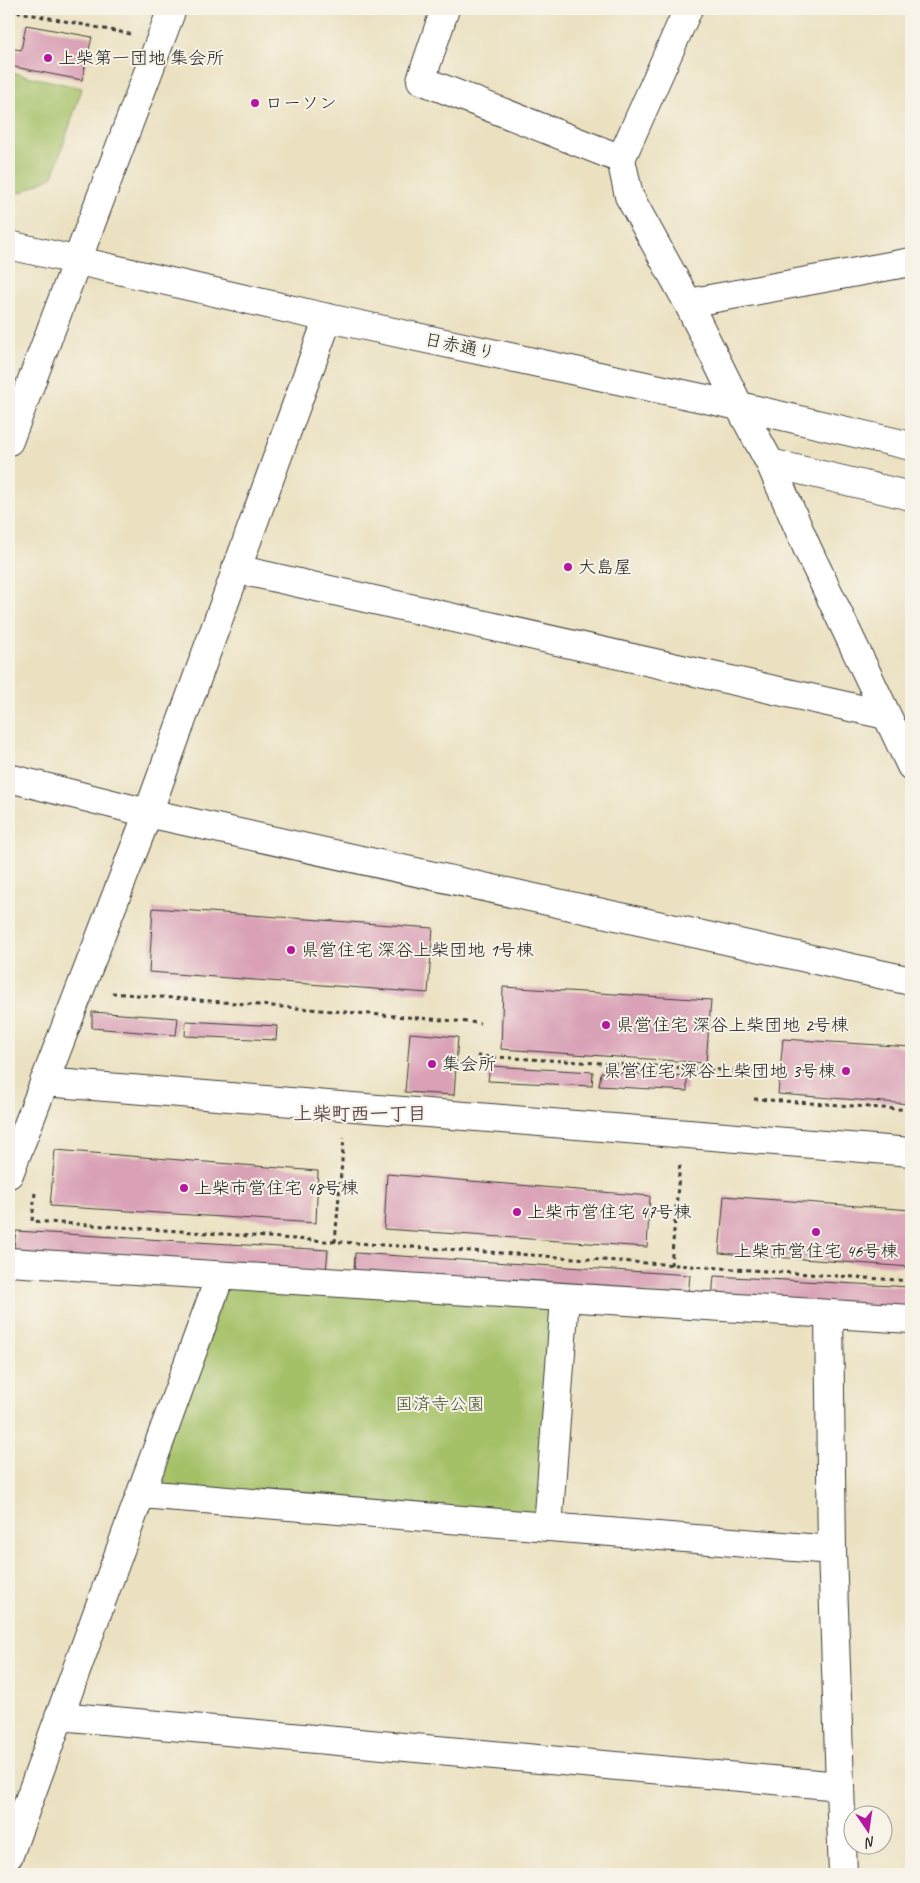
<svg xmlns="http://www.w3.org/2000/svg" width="920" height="1883" font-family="Caveat,'Klee One',sans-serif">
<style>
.green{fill:#a5c168;stroke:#606e42}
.building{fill:#d9a0b6}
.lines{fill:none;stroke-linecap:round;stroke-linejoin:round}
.minor-casing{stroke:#3b3a35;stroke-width:30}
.tertiary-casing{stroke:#3b3a35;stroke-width:30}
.path{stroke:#3b3a35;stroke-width:3;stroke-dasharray:4 4;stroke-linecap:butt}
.minor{stroke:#fff;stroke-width:28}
.tertiary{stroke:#fff;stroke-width:28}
.poi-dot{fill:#b5179e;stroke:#f7f3e8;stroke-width:2}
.labels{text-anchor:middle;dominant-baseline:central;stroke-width:4;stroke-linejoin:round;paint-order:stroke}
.poi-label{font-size:18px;fill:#1c1c1c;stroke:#f7f3e8;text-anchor:start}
.street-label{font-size:18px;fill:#1c1c1c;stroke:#f7f3e8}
.park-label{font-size:18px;fill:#4c5637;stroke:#f7f3e8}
.neighbourhood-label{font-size:19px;font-weight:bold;fill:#5e4a52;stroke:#f7f3e8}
</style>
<rect width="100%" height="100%" fill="#f7f3e8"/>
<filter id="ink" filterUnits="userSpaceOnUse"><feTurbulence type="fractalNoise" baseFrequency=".02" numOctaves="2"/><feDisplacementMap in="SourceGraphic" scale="10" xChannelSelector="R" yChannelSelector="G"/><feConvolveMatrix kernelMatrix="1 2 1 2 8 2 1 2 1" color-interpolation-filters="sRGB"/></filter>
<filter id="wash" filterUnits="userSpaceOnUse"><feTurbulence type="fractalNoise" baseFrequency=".0096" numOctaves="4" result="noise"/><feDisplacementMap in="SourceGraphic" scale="20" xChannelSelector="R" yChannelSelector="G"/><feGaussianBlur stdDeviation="1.12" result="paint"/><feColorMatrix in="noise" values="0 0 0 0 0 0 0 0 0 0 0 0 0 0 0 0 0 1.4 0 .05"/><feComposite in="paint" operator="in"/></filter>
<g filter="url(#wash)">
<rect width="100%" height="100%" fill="#ebe1c1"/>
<!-- green -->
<path class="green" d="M9,72L82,88L53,176L20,193L9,190Z
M220,1276L565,1298L548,1527L141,1494Z"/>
<g id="blocks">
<!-- building -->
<path class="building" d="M26,25L92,37L82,80L9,66V48L21,50Z
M153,908L433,928L428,993L149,972Z
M503,987L711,1000L706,1063L501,1049Z
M92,1012L178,1018L176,1035L92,1028Z
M186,1021L277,1026L276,1040L185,1036Z
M410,1033L458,1037L454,1095L405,1092Z
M783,1039L911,1047V1104L778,1094Z
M490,1066L593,1072L592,1086L488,1081Z
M601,1072L687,1076V1091L599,1086Z
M55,1150L318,1171L316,1223L50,1206Z
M387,1174L650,1196L647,1247L384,1229Z
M724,1196L911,1210V1267L719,1253Z
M16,1231L328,1250L326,1272L13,1255Z
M355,1253L690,1275L688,1296L354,1275Z
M714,1276L911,1287V1309L712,1299Z"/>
</g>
</g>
<g filter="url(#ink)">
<use href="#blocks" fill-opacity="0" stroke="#3b3a35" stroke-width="1"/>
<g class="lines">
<defs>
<path id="minor" d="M445,9L421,80L621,159
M688,9L621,159L629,196L688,303L739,406
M688,303L911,262
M770,463L911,496
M236,569L886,715
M44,1082L911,1152
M9,1174L148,813L328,318
M9,1262L911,1319
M829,1314L832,1550L843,1874
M141,1494L832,1550
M548,1527L565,1298
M59,1716L840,1786
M9,1855L220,1276"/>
<path id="tertiary" d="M9,245L328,318L739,406L911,446
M739,406L770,463L808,550L911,766
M9,441L172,9
M9,778L148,813L911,981"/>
</defs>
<!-- minor casing -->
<use href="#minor" class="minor-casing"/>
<!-- tertiary casing -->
<use href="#tertiary" class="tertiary-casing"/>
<!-- path -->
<path class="path" d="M9,10L130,34
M112,993L480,1023
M477,1056L756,1072
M754,1099L911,1110
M35,1193L32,1221L911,1281
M335,1242L344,1138
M671,1265L680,1163"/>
<!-- minor -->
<use href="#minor" class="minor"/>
<!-- tertiary -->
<use href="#tertiary" class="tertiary"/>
</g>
</g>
<!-- markers -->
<g class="poi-dot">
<circle cx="48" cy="58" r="5"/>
<circle cx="255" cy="103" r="5"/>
<circle cx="568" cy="567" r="5"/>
<circle cx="291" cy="950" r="5"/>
<circle cx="606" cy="1025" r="5"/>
<circle cx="432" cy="1064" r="5"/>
<circle cx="846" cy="1071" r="5"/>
<circle cx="184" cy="1188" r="5"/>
<circle cx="517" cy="1212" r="5"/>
<circle cx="816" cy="1232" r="5"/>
</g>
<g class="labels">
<!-- poi labels -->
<g class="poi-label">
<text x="58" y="58">上柴第一団地 集会所</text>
<text x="265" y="103">ローソン</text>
<text x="578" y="567">大島屋</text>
<text x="301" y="950">県営住宅 深谷上柴団地 1号棟</text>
<text x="616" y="1025">県営住宅 深谷上柴団地 2号棟</text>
<text x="442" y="1064">集会所</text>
<text x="836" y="1071" text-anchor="end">県営住宅 深谷上柴団地 3号棟</text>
<text x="194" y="1188">上柴市営住宅 48号棟</text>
<text x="527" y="1212">上柴市営住宅 47号棟</text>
<text x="816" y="1251" text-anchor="middle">上柴市営住宅 46号棟</text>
</g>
<!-- street labels -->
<g class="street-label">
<text transform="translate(460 346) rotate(12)">日赤通り</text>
</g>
<!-- park labels -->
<g class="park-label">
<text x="440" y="1404">国済寺公園</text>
</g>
<!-- neighbourhood labels -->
<g class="neighbourhood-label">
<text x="360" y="1114">上柴町西一丁目</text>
</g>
</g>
<!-- margin -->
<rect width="920" height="1883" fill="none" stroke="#f7f3e8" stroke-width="30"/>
<!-- north arrow -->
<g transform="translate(868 1830) rotate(167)"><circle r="24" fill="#f7f3e8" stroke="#9f9d96"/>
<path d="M0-4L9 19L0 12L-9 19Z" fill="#b5179e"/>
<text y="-8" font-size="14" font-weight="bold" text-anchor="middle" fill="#1c1c1c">N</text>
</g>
</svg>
